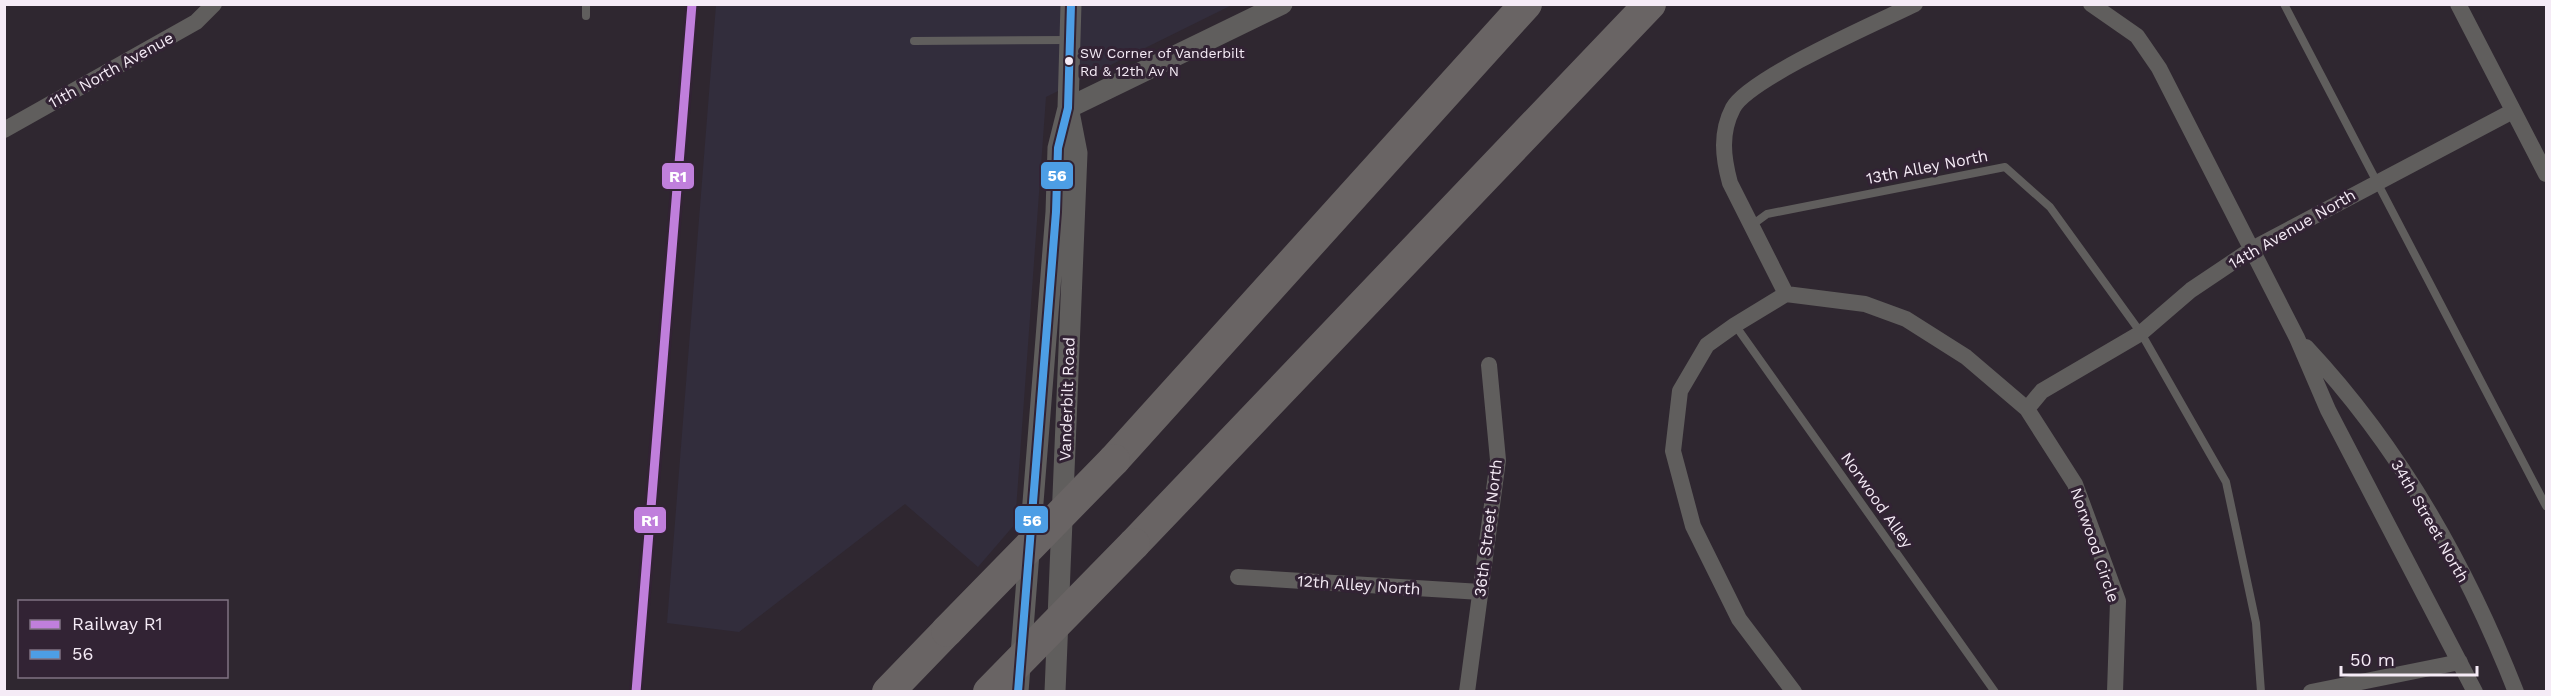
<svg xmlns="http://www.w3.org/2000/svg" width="2551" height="696" font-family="'Work Sans',sans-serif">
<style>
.industrial{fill:#322d3c}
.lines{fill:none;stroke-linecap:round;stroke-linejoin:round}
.service{stroke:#605e5d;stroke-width:8}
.minor{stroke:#605e5d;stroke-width:16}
.tertiary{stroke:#605e5d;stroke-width:21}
.motorway{stroke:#696464;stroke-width:32}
.motorway-bridge{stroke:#696464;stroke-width:32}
.bus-1-casing{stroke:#322334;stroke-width:12}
.bus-1{stroke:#4d9ee5;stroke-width:8}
.rail-1-casing{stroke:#322334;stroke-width:14}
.rail-1{stroke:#c07fdc;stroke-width:9}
.bus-dot{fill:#f5ebf6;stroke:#322334;stroke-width:2}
.labels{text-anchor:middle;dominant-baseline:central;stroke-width:6;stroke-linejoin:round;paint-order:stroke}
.bus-label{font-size:14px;fill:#f5ebf6;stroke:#322334;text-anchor:start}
.street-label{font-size:16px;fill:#f5ebf6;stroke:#322334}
.line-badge{stroke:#322334;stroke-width:2}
.badge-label{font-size:16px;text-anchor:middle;font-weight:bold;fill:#fff}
</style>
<rect width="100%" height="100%" fill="#2f2730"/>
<!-- industrial -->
<path class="industrial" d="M716,5H1232L1046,97L1015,524L978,567L905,504L739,632L667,623Z"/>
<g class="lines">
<!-- service -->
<path class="service" d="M2284,4L2546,506
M586,16V4
M914,41L1070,40
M1752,225L1767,214L2005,167L2050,207L2141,333L2226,482L2256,623L2261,692
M1735,325L1995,692"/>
<!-- minor -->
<path class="minor" d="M2091,4L2137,36L2159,68L2297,338L2328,410L2475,692
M2458,4L2546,174
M4,130L196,22L214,4
M1786,294L1730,183C1723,157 1720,133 1733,108C1749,78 1880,21 1915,4
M2306,347C2398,445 2467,567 2516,692
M2027,409L2042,391L2141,333L2191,290L2252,249L2513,111
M1238,577L1481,592
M1467,692L1498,460L1489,365
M1794,692L1739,619L1693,526L1673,451L1680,391L1707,345L1735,325L1786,294L1865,304L1906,319L1966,357L2027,409L2075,484L2118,601L2115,692
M2311,692L2460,662"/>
<!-- tertiary -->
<path class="tertiary" d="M1068,108L1282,4
M1018,692L1056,212L1058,148L1068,108L1071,4
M1055,692L1077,153L1069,112"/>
<!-- motorway -->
<path class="motorway" d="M1114,460L1526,4
M1134,544L1650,4
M888,692L947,631"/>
<!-- motorway-bridge -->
<path class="motorway-bridge" d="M947,631L1114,460
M989,692L1134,544"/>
<defs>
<path id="bus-1" d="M1018,692L1056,212L1058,148L1068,108L1071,4"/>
</defs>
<!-- bus-1 casing -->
<use href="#bus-1" class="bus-1-casing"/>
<!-- bus-1 -->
<use href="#bus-1" class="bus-1"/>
<defs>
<path id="rail-1" d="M636,692L692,4"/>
</defs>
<!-- rail-1 casing -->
<use href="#rail-1" class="rail-1-casing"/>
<!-- rail-1 -->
<use href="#rail-1" class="rail-1"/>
</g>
<!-- markers -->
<circle class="bus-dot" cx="1069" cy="61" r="5"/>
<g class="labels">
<!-- bus labels -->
<g class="bus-label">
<text x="1080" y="53">SW Corner of Vanderbilt<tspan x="1080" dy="18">Rd &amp; 12th Av N</tspan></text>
</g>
<!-- street labels -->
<g class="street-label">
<text transform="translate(111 70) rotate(-29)">11th North Avenue</text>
<text transform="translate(1927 167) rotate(-11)">13th Alley North</text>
<text transform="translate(2292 229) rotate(-30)">14th Avenue North</text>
<text transform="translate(1067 399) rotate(-88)">Vanderbilt Road</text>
<text transform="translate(1877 500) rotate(55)">Norwood Alley</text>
<text transform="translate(2430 521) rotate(60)">34th Street North</text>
<text transform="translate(1488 528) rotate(-83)">36th Street North</text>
<text transform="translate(2095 545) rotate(71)">Norwood Circle</text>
<text transform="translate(1359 585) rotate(4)">12th Alley North</text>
</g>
</g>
<g class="line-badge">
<rect x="1040" y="161" width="34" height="29" rx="6" fill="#4d9ee5"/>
<rect x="661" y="162" width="34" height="28" rx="6" fill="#c07fdc"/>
<rect x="1014" y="505" width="35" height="29" rx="6" fill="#4d9ee5"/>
<rect x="633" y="506" width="34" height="28" rx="6" fill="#c07fdc"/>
</g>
<g class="badge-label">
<text x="1057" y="181">56</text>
<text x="678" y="182">R1</text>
<text x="1032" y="526">56</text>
<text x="650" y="526">R1</text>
</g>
<!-- border -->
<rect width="2551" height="696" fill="none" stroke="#f5ebf6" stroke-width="12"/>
<!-- legend -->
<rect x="18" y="600" width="210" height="78" fill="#322334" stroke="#807382" stroke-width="1.5"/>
<rect x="30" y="620" width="30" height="9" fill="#c07fdc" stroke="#807382" stroke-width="1.5"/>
<text x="72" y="630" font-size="18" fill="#f5ebf6">Railway R1</text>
<rect x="30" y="650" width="30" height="9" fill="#4d9ee5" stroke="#807382" stroke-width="1.5"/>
<text x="72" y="660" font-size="18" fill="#f5ebf6">56</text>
<!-- scale -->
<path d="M2341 666v9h136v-9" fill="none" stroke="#f5ebf6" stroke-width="3"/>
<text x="2350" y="666" font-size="18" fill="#f5ebf6" stroke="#322334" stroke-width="4.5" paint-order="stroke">50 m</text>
</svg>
